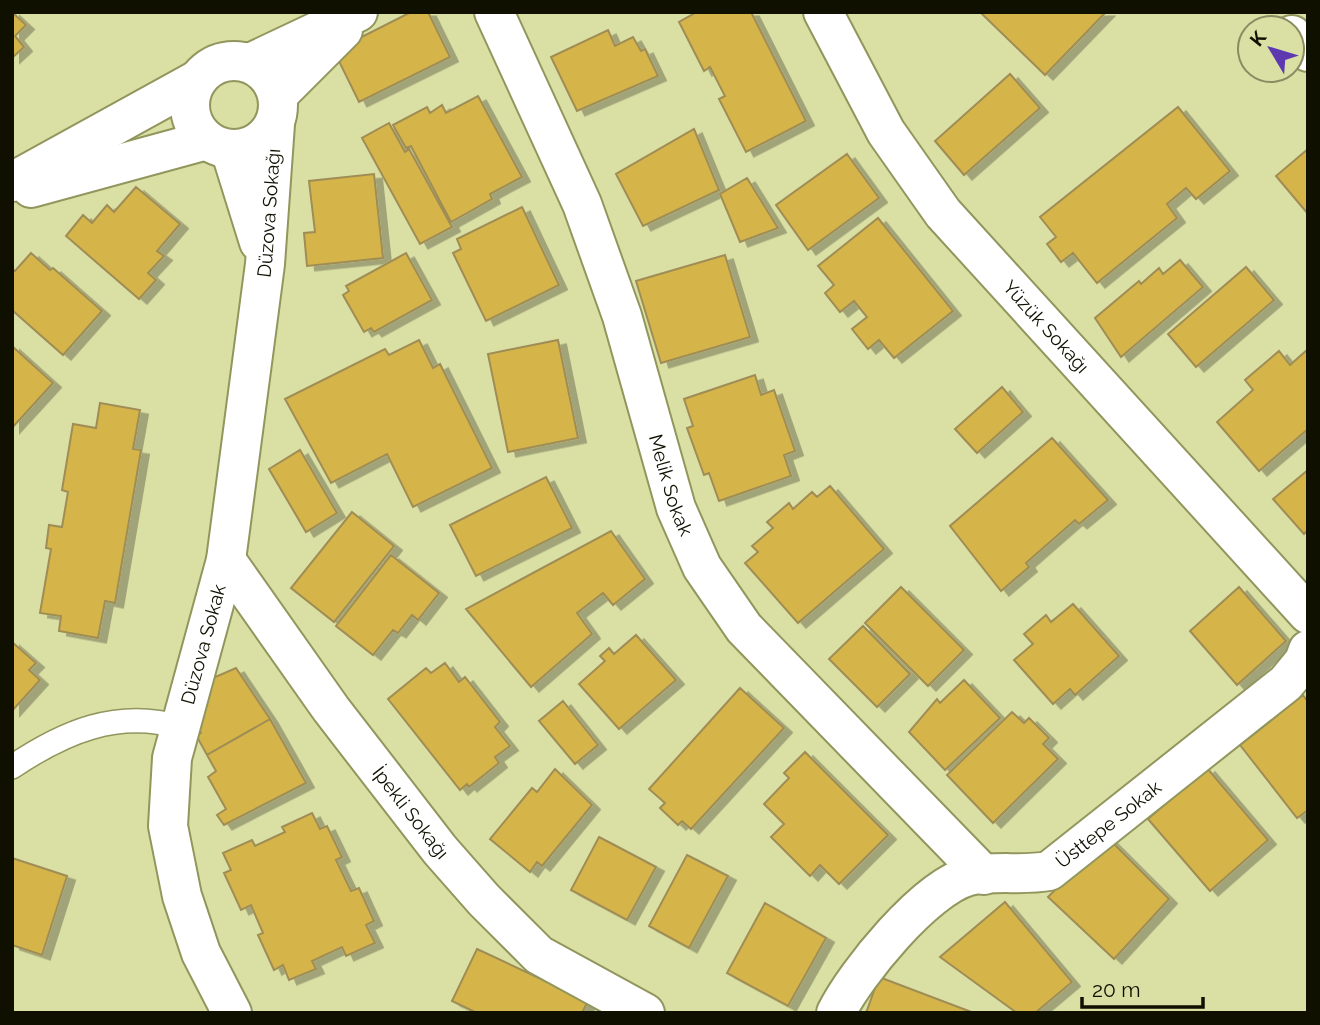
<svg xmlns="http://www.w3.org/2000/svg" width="1320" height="1025" font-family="Raleway,sans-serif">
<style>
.building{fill:#d5b54a;stroke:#9f8d55;stroke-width:2;filter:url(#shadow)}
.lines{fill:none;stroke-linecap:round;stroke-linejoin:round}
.lane-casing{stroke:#92965d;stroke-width:26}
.street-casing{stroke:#92965d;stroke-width:42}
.secondary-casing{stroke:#92965d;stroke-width:42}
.lane{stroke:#fff;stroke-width:23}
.street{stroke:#fff;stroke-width:38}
.secondary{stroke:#fff;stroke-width:38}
.labels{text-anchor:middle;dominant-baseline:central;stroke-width:5;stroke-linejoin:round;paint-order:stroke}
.street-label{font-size:19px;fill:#0f1000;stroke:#dadfa4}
</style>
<defs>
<filter id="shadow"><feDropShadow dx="8" dy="4.5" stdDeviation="0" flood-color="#0004"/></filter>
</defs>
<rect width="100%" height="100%" fill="#dadfa4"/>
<!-- building -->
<path class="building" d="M12,12L26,25L15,36L24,47L12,58Z
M411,12H428L450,57L359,102L334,51Z
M697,12H751L806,121L746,152L719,99L725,96L710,67L704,71L679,22Z
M980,12H1106L1045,75Z
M608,30L615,46L633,37L641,51L645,49L658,76L577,111L551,57Z
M1010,74L1040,108L964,175L935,141Z
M478,96L522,177L490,194L492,199L451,222L411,146L406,148L393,125L427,107L430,113L442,105L446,113Z
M1178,107L1230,171L1196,199L1186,188L1167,204L1177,218L1097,283L1073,253L1061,262L1047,244L1056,237L1040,217Z
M389,123L405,152L409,149L452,227L420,244L362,138Z
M694,129L719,190L643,226L616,174Z
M1308,149V214L1276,176Z
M847,154L879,198L808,250L776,205Z
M374,174L383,258L307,266L304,233L315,232L309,181Z
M747,178L778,228L740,242L720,194Z
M136,187L180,224L157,251L164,256L148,273L156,280L139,299L66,236L83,215L92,223L107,205L114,212Z
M522,207L559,285L486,321L453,253L461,249L457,239Z
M878,218L953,311L894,358L879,340L868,349L852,329L867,317L854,301L840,312L825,293L834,285L818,266Z
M31,253L50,270L53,268L102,311L63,355L12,310V269L15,271Z
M406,253L432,300L374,332L371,328L364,332L343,295L349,291L346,286Z
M725,255L750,337L661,363L636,281Z
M1180,260L1203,287L1121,357L1095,318L1139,281L1141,284L1159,268L1163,274Z
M1246,267L1274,300L1196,367L1168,334Z
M419,340L433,368L440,364L492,468L413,507L387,454L331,483L285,399L385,349L389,355Z
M558,340L578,438L508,452L488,354Z
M12,346L53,383L12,428Z
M1308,349V429L1259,471L1217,422L1253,390L1245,380L1279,351L1290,365Z
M755,375L761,395L774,390L795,451L784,455L791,476L719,501L709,473L704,475L687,428L693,426L684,399Z
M1002,387L1023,412L977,453L955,429Z
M100,403L140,410L133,449L141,450L115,603L105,601L98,638L59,631L61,616L40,613L51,549L46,548L49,525L62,527L68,492L62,490L73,424L96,428Z
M1052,438L1108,500L1079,524L1075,520L1026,563L1029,567L1001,591L950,526Z
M300,450L337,513L306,532L269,469Z
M1308,470V530L1304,534L1273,499Z
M546,477L572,528L476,576L450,525Z
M830,486L884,549L798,623L745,563L758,552L752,546L773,528L767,522L789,503L793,509L812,492L817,497Z
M352,512L394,546L334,622L291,588Z
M611,531L645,579L613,605L603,593L577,613L592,634L531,687L466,609Z
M391,555L439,593L418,620L412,615L398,633L393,630L373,655L336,626Z
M901,587L964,650L928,686L865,623Z
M1239,587L1286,641L1237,685L1190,631Z
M1073,604L1119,656L1075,695L1070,689L1053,704L1014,660L1033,644L1024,634L1046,615L1051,622Z
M863,626L910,674L877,707L829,659Z
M636,635L676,680L619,729L579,684L605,661L600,656L609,648L614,654Z
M12,642L36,663L29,670L40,680L12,711Z
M445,663L459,682L465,677L500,722L495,727L510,746L495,757L499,763L469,787L467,784L460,790L388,699L426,668L431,673Z
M236,668L270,719L207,755L196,735L201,733L192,713L206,681Z
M964,680L1000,718L945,770L909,732L937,699L940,703Z
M740,688L784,728L691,829L682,821L678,825L660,808L665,803L649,789Z
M1303,695L1308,702V810L1297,818L1240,745Z
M563,701L598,745L575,764L539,721Z
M1012,712L1024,723L1029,718L1049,738L1043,744L1058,759L993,823L947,775Z
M270,719L306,783L224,825L217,815L226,809L208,777L216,771L207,755Z
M805,752L888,835L839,884L820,865L810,876L771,837L784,824L764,804L789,778L784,773Z
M1207,768L1268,840L1210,891L1148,819Z
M555,769L592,805L542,866L537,862L530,872L490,839L532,788L537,792Z
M312,813L320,829L327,826L342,857L336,860L351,891L359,888L374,921L366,925L375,943L346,956L342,947L312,961L316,969L289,980L283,965L274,970L258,935L263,933L251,905L241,910L224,873L231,870L223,853L252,840L255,846L285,832L282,827Z
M599,837L656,867L627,920L571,890Z
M1107,837L1169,899L1114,959L1048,897Z
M687,855L728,876L689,948L649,926Z
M12,858L67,876L42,955L12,945Z
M1005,902L1072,982L1035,1013H1017L940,957Z
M765,903L826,938L788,1006L727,973Z
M477,949L588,1001L582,1013H477L452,1001Z
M879,977L974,1013H866Z"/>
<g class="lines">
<defs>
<path id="lane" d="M12,767C64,732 117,709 180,727"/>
<g id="street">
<path id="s1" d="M494,12L582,204L622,316L676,508L702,567L744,628L984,875"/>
<path id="s2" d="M823,12L886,132L943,213L1308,614"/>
<path d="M1292,35L1308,52"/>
<path id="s3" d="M226,560L331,709L440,850L484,900L539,955L645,1013"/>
<path id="s4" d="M836,1013C856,973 925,888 969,876C995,870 1023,876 1049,871L1286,683L1304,661L1308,650"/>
</g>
<g id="secondary">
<circle cx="234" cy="105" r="44"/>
<path d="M250,63L358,12"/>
<path d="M278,95L343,30"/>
<path d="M230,149L259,242"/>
<path d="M12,182L197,80"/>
<path d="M31,188L207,140"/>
<path id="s5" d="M232,1013L201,953L182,896L168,826L172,758L226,560L265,264L275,124"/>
</g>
</defs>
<!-- lane casing -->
<use href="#lane" class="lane-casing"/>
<!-- street casing -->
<use href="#street" class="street-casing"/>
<!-- secondary casing -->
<use href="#secondary" class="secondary-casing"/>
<!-- lane -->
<use href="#lane" class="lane"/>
<!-- street -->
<use href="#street" class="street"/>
<!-- secondary -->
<use href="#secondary" class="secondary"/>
</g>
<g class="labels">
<!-- street labels -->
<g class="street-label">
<text stroke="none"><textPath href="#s5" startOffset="822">Düzova Sokağı</textPath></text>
<text stroke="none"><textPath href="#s2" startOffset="388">Yüzük Sokağı</textPath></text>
<text stroke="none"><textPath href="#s1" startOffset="506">Melik Sokak</textPath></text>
<text stroke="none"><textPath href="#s5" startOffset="385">Düzova Sokak</textPath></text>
<text stroke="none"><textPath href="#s3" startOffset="313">İpekli Sokağı</textPath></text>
<text stroke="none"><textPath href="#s4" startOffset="350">Üsttepe Sokak</textPath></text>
</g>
</g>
<!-- border -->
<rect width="1320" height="1025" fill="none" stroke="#0f1000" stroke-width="28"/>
<!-- north arrow -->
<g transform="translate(1271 49) rotate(308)"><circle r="33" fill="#dadfa4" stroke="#898c62" stroke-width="2"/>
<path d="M0-5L12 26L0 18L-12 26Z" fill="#5d38b0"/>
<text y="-10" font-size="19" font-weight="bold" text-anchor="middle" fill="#0f1000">K</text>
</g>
<!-- scale -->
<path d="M1082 997v10h121v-10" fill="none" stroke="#0f1000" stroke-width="3.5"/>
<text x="1092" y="997" font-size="21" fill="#0f1000" stroke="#dadfa4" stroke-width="5" paint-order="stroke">20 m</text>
</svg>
